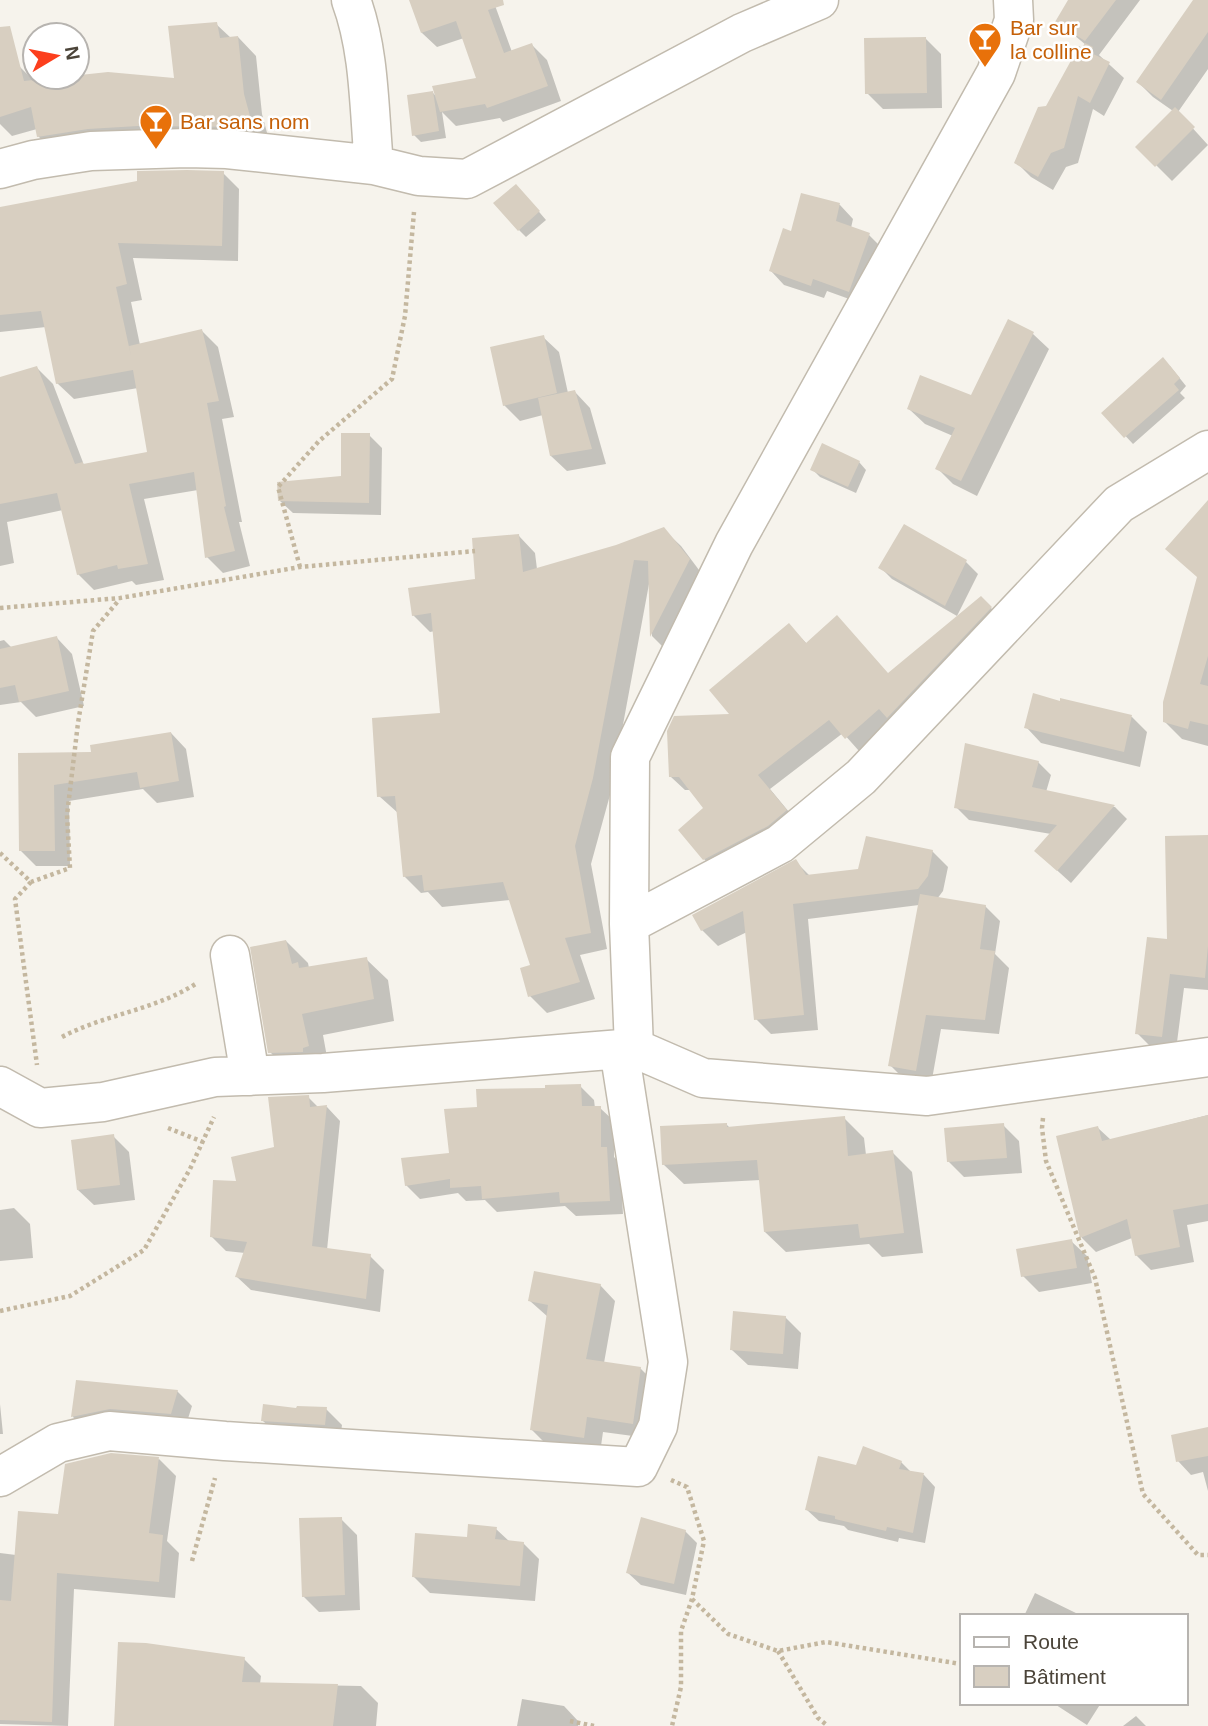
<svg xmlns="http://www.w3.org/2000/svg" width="1208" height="1726" font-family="Arial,sans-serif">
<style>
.shadow{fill:#0003}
.building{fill:#d8cfc1}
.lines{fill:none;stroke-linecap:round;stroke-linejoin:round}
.minor-casing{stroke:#c2bbae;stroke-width:41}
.path{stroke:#c4b79f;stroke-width:4.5;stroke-dasharray:3.5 3.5;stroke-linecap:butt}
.minor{stroke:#fff;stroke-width:38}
.labels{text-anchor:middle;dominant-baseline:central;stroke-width:5;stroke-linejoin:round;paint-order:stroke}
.food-label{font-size:21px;fill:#c56008;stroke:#fff;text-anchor:start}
</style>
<rect width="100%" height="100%" fill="#f6f3ec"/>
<!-- shadow -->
<path class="shadow" d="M411,0H493L512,52L532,45L547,60L561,101L503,122L500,118L456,126L442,112L446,138L421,142L414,135L433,93L438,98L478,79L464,38L437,47L422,33Z
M1082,0H1140L1099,55L1124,78L1104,116L1093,109L1078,163L1066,167L1053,190L1031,177L1017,163L1047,108L1086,45L1063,26Z
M1195,0H1208V69L1178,112L1208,145L1172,181L1138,147L1173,111L1153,97L1138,82Z
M216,24L231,38L238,37L256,56L262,114L270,144L57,155L38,136L37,129L12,136L0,124V72L19,66L35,82L176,79Z
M925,38L941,54L942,108L883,109L867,93Z
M223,173L239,189L238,261L133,258L142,300L131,302L140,345L202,331L218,347L234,417L222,419L242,522H239L250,566L223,573L207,557L198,490L144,499L164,580L136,585L132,581L94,590L78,574L63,510L7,522L14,563L0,566V379L37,368L53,384L84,465L149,454L138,388L74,399L57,383L46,327L0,332V208Z
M523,193L546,220L526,237L519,230Z
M802,195L840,205L853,219L851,228L869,235L882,248L863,304L827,291L824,298L784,285L771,271L792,233Z
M1009,321L1033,334L1049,349L977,496L953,484L937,468L953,436L925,424L909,409L972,398Z
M543,337L559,352L568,393L575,392L590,408L606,464L567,471L551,456L543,415L520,421L504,405Z
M1170,366L1186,386L1180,393L1185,398L1133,444L1104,413Z
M369,435L382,448L381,515L293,513L280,501L343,477Z
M859,462L866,470L856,493L820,477L812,469Z
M663,529L681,546L705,578L668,652L652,636L649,584L610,795L591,864L607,949L580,955L595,999L547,1013L530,996L532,966L511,900L442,907L428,892L421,893L404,876L398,813L379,796L442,715L435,631L430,632L413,615L477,580L519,536L535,553L537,569L617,547Z
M966,562L978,574L957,616L892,579L880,567Z
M1208,587V746L1182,739L1165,722Z
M981,598L994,611L893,722L859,751L843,733L770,789L799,824L717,872L704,859L706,809L691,790H685L671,777L733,716L789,625L807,644L889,675Z
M57,638L72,654L84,706L36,717L21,702L0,705V641L4,640L12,648Z
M1132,717L1147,732L1140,767L1041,743L1026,727Z
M171,733L186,749L194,797L157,803L143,789L69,801L70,866H36L20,850L19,754H93Z
M1038,762L1051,775L1046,792L1115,807L1127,819L1071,883L1049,863L1051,834L969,820L956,807Z
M1208,836V990L1184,988L1176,1050L1152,1048L1137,1033L1168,941Z
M932,851L948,867L943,891L937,899L985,906L1000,921L995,954L1009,968L999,1034L941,1029L931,1085L905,1080L890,1065L919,905L808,919L818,1030L771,1034L756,1019L747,932L718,946L702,930L795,861L810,876L860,870Z
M286,941L308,963L309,968L366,959L388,980L394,1021L323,1035L329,1068L292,1074L270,1052Z
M580,1086L594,1100L595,1108H600L614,1121V1157L620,1163L623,1214L576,1216L565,1206L497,1212L485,1200L466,1201L458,1193L420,1199L406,1185L451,1154L478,1108L547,1090Z
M308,1097L319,1108L327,1107L340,1121L327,1250L370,1256L384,1270L380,1312L251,1290L237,1277L245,1253L226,1251L212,1237L238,1183L276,1149Z
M1208,1115V1221L1187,1225L1194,1262L1151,1270L1136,1255L1132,1238L1096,1252L1082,1238L1058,1137L1098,1128L1111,1140Z
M844,1118L864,1138L866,1155L892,1152L912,1172L923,1253L882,1257L869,1244L786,1252L765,1232L761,1180L684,1184L663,1164L726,1124L730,1128Z
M1003,1125L1019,1141L1022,1173L964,1177L948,1161Z
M113,1136L129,1152L135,1200L94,1205L78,1190Z
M14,1208L30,1224L33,1258L0,1261V1210Z
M1071,1241L1087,1256L1092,1283L1039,1292L1023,1276Z
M600,1285L615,1301L604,1363L640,1368L656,1384L648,1438L603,1432L600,1453L547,1445L532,1430L548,1317L530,1301Z
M785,1317L801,1333L798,1369L748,1365L732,1350Z
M78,1382L177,1391L192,1406L185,1428L87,1431L73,1417Z
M0,1404L3,1434H0Z
M326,1409L342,1425L340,1440L279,1436L263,1421L298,1410Z
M1208,1429V1491L1203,1472L1191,1475L1178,1461Z
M159,1459L176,1476L167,1541L179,1553L175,1598L74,1589L68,1726L0,1724V1553L16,1555L59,1516Z
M901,1462L912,1473L924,1475L935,1487L925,1543L899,1538L898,1542L848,1530L844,1526L819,1521L807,1510L857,1467Z
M341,1519L357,1535L360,1610L319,1612L303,1596Z
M496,1529L510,1542L523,1543L539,1559L535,1601L430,1593L414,1577L469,1539Z
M685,1531L697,1543L686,1595L641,1585L628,1573Z
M1035,1593L1080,1615L1081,1616H1024Z
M244,1659L261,1676L260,1684L361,1686L378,1703L376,1726H116Z
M522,1699L564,1706L579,1722L578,1726H517Z
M1053,1703H1101L1087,1725Z
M1136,1716L1146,1726H1123Z"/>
<!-- building -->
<path class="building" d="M409,0H503L504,5L488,10L504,53L532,43L548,86L487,108L485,104L440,112L432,86L476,78L456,21L421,33Z
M1068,0H1116L1085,41L1055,22Z
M1193,0H1208V32L1161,100L1136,82Z
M217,22L220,38L238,36L244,94L253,127L138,126L88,129L37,137L31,107L0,117V27L10,26L24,81L108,72L174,78L168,26Z
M926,37L927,93L865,94L864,38Z
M1085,43L1093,47L1091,53L1110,62L1090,103L1078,96L1064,148L1051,153L1038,177L1014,163L1038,107L1046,106L1079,46L1082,48Z
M433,91L439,131L412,136L407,95Z
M1175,107L1195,127L1155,167L1135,147Z
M187,170L224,171L222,246L118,243L127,284L116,287L131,356L129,346L202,329L219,401L207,403L226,506L224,507L235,551L205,558L194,472L129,484L148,564L118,569L117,565L77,575L57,493L0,504V377L37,366L75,464L83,462V464L147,452L133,370L56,384L41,311L0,315V207L137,181V171Z
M516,184L540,211L518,231L493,203Z
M801,193L840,203L836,221L870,233L849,292L813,279L811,286L769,271L783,228L791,231Z
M1008,319L1034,332L961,481L935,469L955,428L907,409L920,375L971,395Z
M544,335L557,393L503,406L490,347Z
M1163,357L1180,378L1174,384L1179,390L1124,438L1101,413Z
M575,390L592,449L550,456L538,398Z
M341,433H370L369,503L278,501L277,482L341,476Z
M822,443L860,461L848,487L810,470Z
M1208,500V656L1200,684L1208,686V725L1190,721L1188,729L1163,722V702L1197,577L1165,549Z
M904,524L967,560L945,606L878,568Z
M664,527L690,559L650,637L648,561L634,560L593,778L575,846L591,933L565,938L580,982L528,997L520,968L530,965L503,882L424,891L422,875L403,877L395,796L377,797L372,718L440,713L431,613L412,616L408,588L475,579L472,538L519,534L523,572L616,545Z
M981,596L992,607L887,718L879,709L845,739L829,720L758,775L787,810L768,826L703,860L678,830L703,808L679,777H669L667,731L674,716L729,714L709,690L789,623L806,643L837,615L888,673Z
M57,636L69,691L19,702L15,685L0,688V649Z
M1033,693L1060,701V698L1132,715L1124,752L1024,728Z
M171,732L179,781L140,788L137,772L54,785L55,851H19L18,753L91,752L90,745Z
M965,743L1039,761L1032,787L1115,805L1057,871L1034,851L1057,825L954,808Z
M1208,835V946L1205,978L1170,974L1162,1037L1135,1034L1147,937L1167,939L1165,836Z
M866,836L933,850L928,876L918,889L793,904L804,1015L754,1020L743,911L701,931L692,915L796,859L806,875L858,869Z
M920,894L986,905L980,949L995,951L985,1020L926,1015L916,1071L888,1066Z
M286,940L292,964L298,962L299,968L367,957L374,999L302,1014L309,1046L303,1048V1052L268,1053L250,947Z
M581,1084L582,1106H601V1147H607L610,1201L560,1203L559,1192L482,1199L481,1186L450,1188V1179L405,1186L401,1158L449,1153L444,1109L477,1107L476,1089L545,1088V1085Z
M309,1095L310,1107L327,1105L312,1246L371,1254L366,1299L235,1277L247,1242L210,1237L213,1180L236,1181L231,1157L274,1147L268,1097Z
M1208,1115V1204L1173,1210L1180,1247L1135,1256L1127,1219L1080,1238L1056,1136L1098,1126L1102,1141Z
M845,1116L848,1156L893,1150L904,1233L860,1238L858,1224L764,1232L757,1160L662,1165L660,1126L727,1123V1127Z
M1004,1123L1007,1158L947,1162L944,1128Z
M114,1134L120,1185L77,1190L71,1140Z
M1072,1239L1077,1268L1021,1277L1016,1249Z
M534,1271L601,1284L586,1359L641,1367L633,1424L587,1417L584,1438L530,1430L548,1305L528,1301Z
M733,1311L786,1316L783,1354L730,1350Z
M76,1380L178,1390L171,1414L110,1409L71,1417Z
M263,1404L296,1408L297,1406L327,1407L325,1425L261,1421Z
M1208,1427V1456L1176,1462L1171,1435Z
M863,1446L902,1461L899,1469L924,1473L913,1533L887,1527L886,1531L835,1519V1516L805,1510L818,1456L856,1465Z
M111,1453L159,1457L149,1533L163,1535L159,1582L57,1573L52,1722L0,1720V1600L11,1601L18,1511L58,1514L65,1464Z
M342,1517L345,1595L302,1597L299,1518Z
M641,1517L686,1530L674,1584L626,1573Z
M468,1524L497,1527L495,1539L524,1542L520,1586L412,1577L415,1533L467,1537Z
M118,1642L146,1643L245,1657L242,1682L338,1684L333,1726H114Z"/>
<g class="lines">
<defs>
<path id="minor" d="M351,0C370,51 369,111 374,165
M1013,0L1014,20L996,73L734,544L630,757L629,924L634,1048L703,1078L927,1096L1208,1057
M0,169L33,160L91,151L187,148L227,149L374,165L419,176L467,179L742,33L819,0
M629,924L780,844L861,777L1119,504L1208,450
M230,955L250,1076
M0,1086L40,1108L103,1102L215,1077L323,1073L634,1048
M0,1477L58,1443L109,1431L225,1441L638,1467L658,1426L668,1362L619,1049"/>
</defs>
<!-- minor casing -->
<use href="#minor" class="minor-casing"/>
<!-- path -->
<path class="path" d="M300,567L278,487L319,441L392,379L405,316L414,212
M0,608L120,598L300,567L475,551
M0,853L31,882L70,868L67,815L78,723L93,631L119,600
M31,882L15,899L37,1065
M62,1037C105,1014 156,1010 197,983
M1043,1118L1042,1128L1046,1161L1095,1278L1143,1494L1198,1555H1208
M168,1128L203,1142
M0,1311L70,1296L144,1250L190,1169L214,1117
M671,1480L687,1487L704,1541L692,1599L681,1631V1687L672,1726
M192,1561L215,1478
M692,1599L728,1634L778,1651L826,1642L961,1664
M778,1651L818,1718L828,1726
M570,1721L594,1726"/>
<!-- minor -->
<use href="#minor" class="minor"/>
</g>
<!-- icons -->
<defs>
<symbol id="bar-pin" viewBox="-11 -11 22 30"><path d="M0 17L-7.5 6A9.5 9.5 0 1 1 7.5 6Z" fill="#e8710a" stroke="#fff"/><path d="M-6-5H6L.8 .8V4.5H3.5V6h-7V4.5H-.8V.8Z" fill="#fff"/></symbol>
</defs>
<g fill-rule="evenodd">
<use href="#bar-pin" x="966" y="20" width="38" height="52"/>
<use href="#bar-pin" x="137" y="102" width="38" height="52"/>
</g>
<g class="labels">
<!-- food labels -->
<g class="food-label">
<text x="1010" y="27">Bar sur<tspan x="1010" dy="24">la colline</tspan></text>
<text x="180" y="121">Bar sans nom</text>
</g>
</g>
<!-- legend -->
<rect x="960" y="1614" width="228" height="91" fill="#ffffff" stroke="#b7b4b0" stroke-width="2"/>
<rect x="974" y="1637" width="35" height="10" fill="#ffffff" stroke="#b7b4b0" stroke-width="2"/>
<text x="1023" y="1649" font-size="21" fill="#4b4439">Route</text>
<rect x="974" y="1666" width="35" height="21" fill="#d8cfc1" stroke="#b7b4b0" stroke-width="2"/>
<text x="1023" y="1684" font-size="21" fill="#4b4439">Bâtiment</text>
<!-- north arrow -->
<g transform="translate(56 56) rotate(80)"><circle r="33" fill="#ffffff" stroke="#b7b4b0" stroke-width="2"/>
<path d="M0-5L12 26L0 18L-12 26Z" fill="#fc3f1d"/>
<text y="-10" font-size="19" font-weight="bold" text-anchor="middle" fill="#4b4439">N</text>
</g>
</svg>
